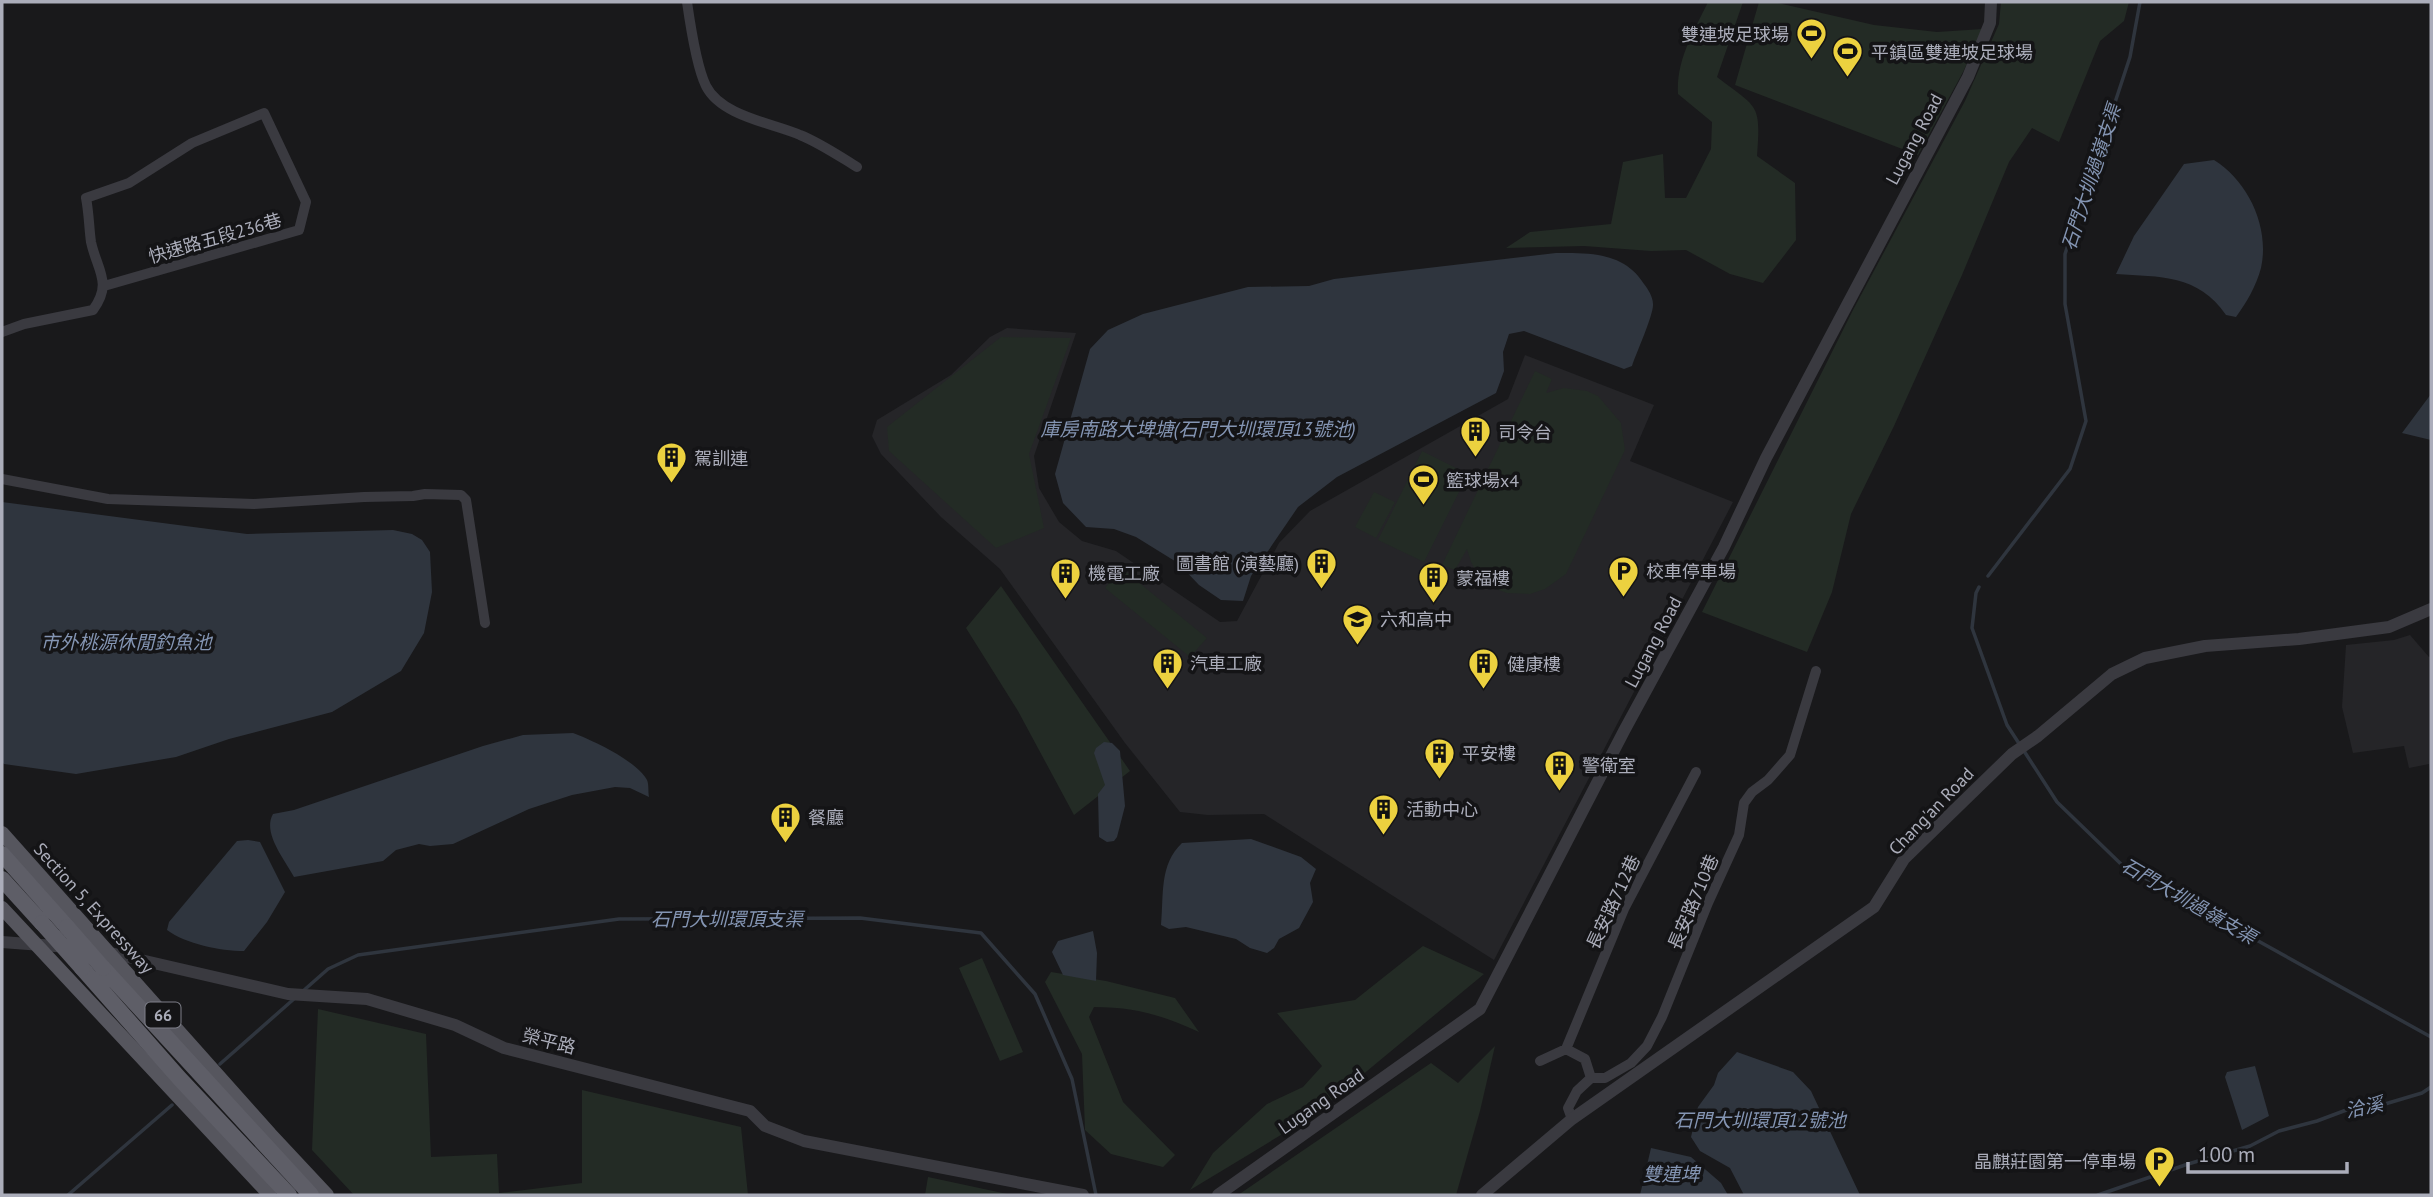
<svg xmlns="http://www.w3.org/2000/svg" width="2433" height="1197" font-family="'PT Sans','Noto Sans TC',sans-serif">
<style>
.built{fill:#252528}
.green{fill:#232b25}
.water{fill:#2f353e}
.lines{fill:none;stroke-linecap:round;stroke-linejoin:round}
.stream{stroke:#2f353e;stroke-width:3.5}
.minor{stroke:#3a3a40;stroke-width:10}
.tertiary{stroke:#3a3a40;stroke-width:12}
.primary{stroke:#56565e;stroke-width:14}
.trunk{stroke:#5e5e67;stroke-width:16}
.trunk-bridge{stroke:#5e5e67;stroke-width:16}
.labels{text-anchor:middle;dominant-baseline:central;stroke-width:7;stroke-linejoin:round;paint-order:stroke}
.shield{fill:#141416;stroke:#7e7f89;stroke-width:2}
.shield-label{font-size:16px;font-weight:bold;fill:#abadba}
.poi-label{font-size:18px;fill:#abadba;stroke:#141416;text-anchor:start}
.street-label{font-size:18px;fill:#abadba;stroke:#141416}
.water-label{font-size:19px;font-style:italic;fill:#8495b3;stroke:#141416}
</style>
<rect width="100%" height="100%" fill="#19191b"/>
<!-- built -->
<path class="built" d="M1007,328L1076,333L1034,456L1039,488L1059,522L1082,541L1116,551L1220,622L1237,621L1279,543L1310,511L1508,399L1525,355L1654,405L1630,461L1733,502L1494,960L1264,814L1208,815L1180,812L1125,743L1000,569L941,517L881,454L872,436L877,420L951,375L990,337Z
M2410,635L2429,657L2431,656V775L2429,764L2409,768L2404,746L2353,753L2342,707L2346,645L2394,640Z"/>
<!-- green -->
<path class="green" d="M1708,2H1743L1717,77C1758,109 1761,102 1757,156L1795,183L1796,240L1763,283L1730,274L1686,250L1651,251L1584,246L1506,248L1530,232L1611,224L1623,162L1663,154L1665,198H1686L1711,149L1712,122L1678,94C1676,60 1694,31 1708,2Z
M1759,2H1774L1874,25L1937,32L1983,29L1963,72L1918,155L1735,85Z
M2001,2H2129L2124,21L2100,41L2059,142L2032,128L2009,162L1962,275L1894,426L1851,514L1832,592L1807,652L1702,612L1853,310L1965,101L1999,24Z
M1001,337L1071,338L1029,454L1044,528L996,548L889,451L887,427Z
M1535,371L1552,379L1546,393L1564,388L1587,391L1598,396L1621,423L1625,450L1566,574L1545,589L1530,594L1507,593L1496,589L1478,574L1471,562L1467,549L1455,570L1442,565Z
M1422,451L1468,474L1424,562L1378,540Z
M1374,492L1395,502L1376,538L1355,527Z
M1121,568L1207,638L1190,657L1105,588Z
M1001,586L1130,771L1074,815L1018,711L966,628Z
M1423,946L1484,974L1314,1115L1190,1190L1213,1153L1267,1104L1303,1087L1322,1066L1277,1013L1355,1000Z
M982,958L1023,1052L1000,1061L959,968Z
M1051,972L1106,981L1175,998L1199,1032C1162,1015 1135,1007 1094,1007L1089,1017L1123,1102L1175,1155L1163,1167L1111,1154L1085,1130L1082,1054L1045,982Z
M318,1009L426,1034L431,1157L497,1154L499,1193L582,1183V1090L741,1127L748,1195H354L312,1150Z
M1495,1046L1480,1111L1456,1195H1238L1431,1063L1458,1083Z
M928,1177L1012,1195H925Z"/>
<!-- water -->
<path class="water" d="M2214,160C2248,181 2270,227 2261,268C2256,286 2247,302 2236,317L2226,315C2198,274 2160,277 2116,274L2134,236L2184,164Z
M1556,253C1590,253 1624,252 1644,284C1648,289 1653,297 1653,304C1654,314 1636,354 1632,366L1624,369L1524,331L1509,334L1503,352L1504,371L1496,393L1337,477L1298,507L1251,576L1243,601L1221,600L1199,585L1178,563L1136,537L1114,529L1086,527L1063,503L1055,474L1090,349L1108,330L1143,314L1248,287L1309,286L1334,279Z
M2431,394V440L2402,433Z
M2,502L247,534L393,530L412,534L422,540L430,552L432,592L424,633L401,671L332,712L229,739L176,757L76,774L4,764L2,762Z
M573,733C592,740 637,761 647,780C649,784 648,792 649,797L630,788L615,787L572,795L529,809L453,844L430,846L419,844L396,850L383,861L294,877C285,860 262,833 273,814L294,810L483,746L523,735Z
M1104,742L1112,743L1120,751L1125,806L1117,837L1114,841L1107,842L1099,837L1098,794L1105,785L1094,753L1096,748Z
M1251,839L1301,857L1316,869L1310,883L1313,902L1299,928L1279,939L1274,948L1267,953L1250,948L1236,939L1186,927L1169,929L1161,925C1164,894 1159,865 1182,843Z
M248,840L260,842L285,892L267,922L244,951C220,951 186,944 167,930L169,922L237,841Z
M1093,931L1097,953L1096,981L1063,975L1052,952L1058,941Z
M1737,1052L1793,1072L1811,1091L1860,1195H1744L1730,1168L1700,1151L1691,1137L1698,1107L1714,1085L1718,1073Z
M2255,1066L2269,1116L2242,1130L2225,1077L2227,1072Z
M1651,1148L1691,1157L1721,1183L1728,1195H1640Z"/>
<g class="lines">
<!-- stream -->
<path class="stream" d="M1988,576L2070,469L2086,421L2065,304V254L2130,57L2140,2
M1979,587L1976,593L1972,628L2007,725L2020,745
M2024,751L2057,802L2123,866L2431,1037
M303,991L328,969L358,955L619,919L860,918L981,933L1035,994L1072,1079L1096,1195
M220,1064L295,998
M68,1195L172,1105
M2098,1195L2188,1164L2250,1146L2279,1131L2317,1121L2349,1109L2385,1104L2422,1093L2431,1087"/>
<!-- minor -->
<path class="minor" d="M687,2C690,23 697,68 706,86C721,116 772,123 800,135C820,143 839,156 857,167
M2,332L24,324L93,310C113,283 97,270 91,242C89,228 89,213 86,198L129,183L192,143L264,113L306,202L299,230L104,286
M2,479L108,499L254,504L364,497L413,496L425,494L461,495L466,500L485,623
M1566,1049L1624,909L1696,772
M1540,1061L1566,1049L1585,1059L1591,1078
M1572,1119L1568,1108L1577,1091L1591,1078H1605L1631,1063L1647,1046L1662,1017L1708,903L1739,835L1744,803L1752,792L1768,780L1790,755L1816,671"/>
<!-- tertiary -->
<path class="tertiary" d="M2,942L68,947
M106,952L288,994L367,999L455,1025L504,1048L750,1111L765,1126L804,1141L1083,1195
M1218,1195L1480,1009L1624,731L1724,547L1766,458L1968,77L1990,23L1991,2
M1482,1195L1572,1119L1874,907L1904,859L2012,754L2038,736L2112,674L2145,658L2205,646L2299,639L2389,627L2431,609"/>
<!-- primary -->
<path class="primary" d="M2,833L270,1134L327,1195
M2,908L270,1195"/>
<!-- trunk -->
<path class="trunk" d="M2,854L67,927
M2,879L42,923
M82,968L180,1079L289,1195
M103,968L311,1195"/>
<!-- trunk-bridge -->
<path class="trunk-bridge" d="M42,923L82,968
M67,927L103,968"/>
</g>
<!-- icons -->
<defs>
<symbol id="stadium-pin" viewBox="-11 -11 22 30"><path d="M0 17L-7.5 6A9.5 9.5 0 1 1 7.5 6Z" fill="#ecd13f" stroke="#141416"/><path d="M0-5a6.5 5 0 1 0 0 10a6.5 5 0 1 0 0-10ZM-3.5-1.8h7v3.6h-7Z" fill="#111"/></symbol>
<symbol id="building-pin" viewBox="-11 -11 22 30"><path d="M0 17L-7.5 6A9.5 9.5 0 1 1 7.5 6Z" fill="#ecd13f" stroke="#141416"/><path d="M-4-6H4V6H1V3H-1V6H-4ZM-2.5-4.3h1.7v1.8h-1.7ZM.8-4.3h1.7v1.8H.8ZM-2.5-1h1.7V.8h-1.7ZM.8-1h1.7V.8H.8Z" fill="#111"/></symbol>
<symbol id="parking-pin" viewBox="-11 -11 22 30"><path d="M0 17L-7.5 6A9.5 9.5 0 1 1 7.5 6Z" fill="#ecd13f" stroke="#141416"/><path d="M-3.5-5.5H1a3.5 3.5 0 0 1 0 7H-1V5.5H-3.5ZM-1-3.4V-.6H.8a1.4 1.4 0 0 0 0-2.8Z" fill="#111"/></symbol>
<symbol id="school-pin" viewBox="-11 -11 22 30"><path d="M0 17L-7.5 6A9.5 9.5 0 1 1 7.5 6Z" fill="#ecd13f" stroke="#141416"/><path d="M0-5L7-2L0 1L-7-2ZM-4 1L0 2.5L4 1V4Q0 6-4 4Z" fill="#111"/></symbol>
</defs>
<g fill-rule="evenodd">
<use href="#stadium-pin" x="1794" y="16" width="35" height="47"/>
<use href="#stadium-pin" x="1830" y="34" width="35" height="47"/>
<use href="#building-pin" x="1458" y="414" width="35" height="47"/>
<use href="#building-pin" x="654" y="440" width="35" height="47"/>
<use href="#stadium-pin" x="1406" y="462" width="35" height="47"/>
<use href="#building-pin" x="1304" y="546" width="35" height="47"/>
<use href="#parking-pin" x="1606" y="554" width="35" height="47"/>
<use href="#building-pin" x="1048" y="556" width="35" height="47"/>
<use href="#building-pin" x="1416" y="560" width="35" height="47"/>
<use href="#school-pin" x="1340" y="602" width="35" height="47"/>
<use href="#building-pin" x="1150" y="646" width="35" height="47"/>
<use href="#building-pin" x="1466" y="646" width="35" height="47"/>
<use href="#building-pin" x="1422" y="736" width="35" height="47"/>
<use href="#building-pin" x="1542" y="748" width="35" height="47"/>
<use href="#building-pin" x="1366" y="792" width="35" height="47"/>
<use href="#building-pin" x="768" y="800" width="35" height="47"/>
<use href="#parking-pin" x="2142" y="1144" width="35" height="47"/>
</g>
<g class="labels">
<!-- shield labels -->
<rect class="shield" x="145.5" y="1002.5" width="35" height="25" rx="5"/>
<g class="shield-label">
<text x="163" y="1015">66</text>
</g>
<!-- poi labels -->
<g class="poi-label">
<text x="1789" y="34" text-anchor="end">雙連坡足球場</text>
<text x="1871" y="52">平鎮區雙連坡足球場</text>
<text x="1498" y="432">司令台</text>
<text x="694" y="458">駕訓連</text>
<text x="1446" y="480">籃球場x4</text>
<text x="1299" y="563" text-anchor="end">圖書館 (演藝廳)</text>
<text x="1646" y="571">校車停車場</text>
<text x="1088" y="573">機電工廠</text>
<text x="1456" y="578">蒙福樓</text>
<text x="1380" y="619">六和高中</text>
<text x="1190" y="663">汽車工廠</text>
<text x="1507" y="664">健康樓</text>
<text x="1462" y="753">平安樓</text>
<text x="1582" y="765">警衛室</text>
<text x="1406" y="809">活動中心</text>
<text x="808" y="817">餐廳</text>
<text x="2136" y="1161" text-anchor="end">晶麒莊園第一停車場</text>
</g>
<!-- street labels -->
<g class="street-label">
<text transform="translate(1914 139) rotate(-62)">Lugang Road</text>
<text transform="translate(215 238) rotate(-16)">快速路五段236巷</text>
<text transform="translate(1653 642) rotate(-62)">Lugang Road</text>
<text transform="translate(1931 811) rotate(-46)">Chang'an Road</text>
<text transform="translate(1613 902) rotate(-65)">長安路712巷</text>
<text transform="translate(1693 902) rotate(-67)">長安路710巷</text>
<text transform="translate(94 908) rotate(48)">Section 5, Expressway</text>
<text transform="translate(549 1041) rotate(14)">榮平路</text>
<text transform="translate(1321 1101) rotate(-35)">Lugang Road</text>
</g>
<!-- water labels -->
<g class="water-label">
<text transform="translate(2091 177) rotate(-72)">石門大圳過嶺支渠</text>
<text x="1198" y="429">庫房南路大埤塘(石門大圳環頂13號池)</text>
<text x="126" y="642">市外桃源休閒釣魚池</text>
<text transform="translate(2189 901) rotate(30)">石門大圳過嶺支渠</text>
<text x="727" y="919">石門大圳環頂支渠</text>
<text transform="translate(2364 1107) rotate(-12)">洽溪</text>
<text x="1760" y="1120">石門大圳環頂12號池</text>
<text x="1671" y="1174">雙連埤</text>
</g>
</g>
<!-- border -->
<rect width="2433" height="1197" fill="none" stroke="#abadba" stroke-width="7"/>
<!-- scale -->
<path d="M2188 1162v10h159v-10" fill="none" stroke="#abadba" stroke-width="3.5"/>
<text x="2198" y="1162" font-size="21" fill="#abadba" stroke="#141416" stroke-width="5" paint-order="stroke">100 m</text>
</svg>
